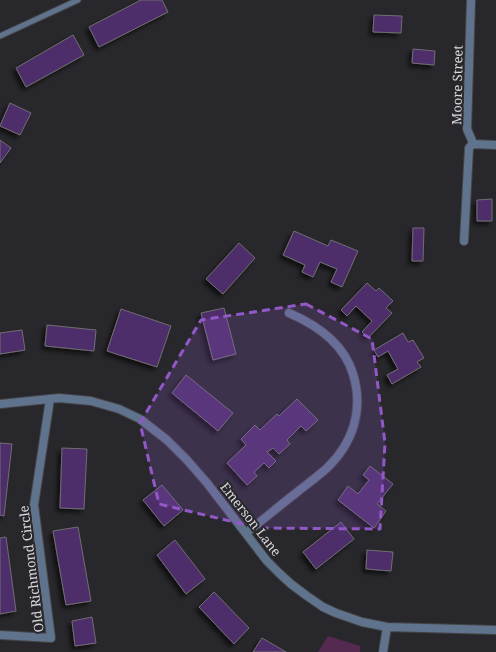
<svg xmlns="http://www.w3.org/2000/svg" width="496" height="652" font-family="'Noto Serif',serif">
<style>
.green{fill:#552a51}
.building{fill:#4d2e6a;stroke:#706e72;filter:url(#shadow)}
.lines{fill:none;stroke-linecap:round;stroke-linejoin:round}
.service-casing{stroke:#454548;stroke-width:7}
.minor-casing{stroke:#454548;stroke-width:10}
.service{stroke:#60738d;stroke-width:5}
.minor{stroke:#60738d;stroke-width:8}
.marked{fill:#9358c7;fill-opacity:0.2;stroke:#9358c7;stroke-width:3;stroke-dasharray:8 5;stroke-linejoin:round}
.labels{text-anchor:middle;dominant-baseline:central;stroke-width:4;stroke-linejoin:round;paint-order:stroke}
.street-label{font-size:13px;fill:#dbdbde;stroke:#28282c}
</style>
<defs>
<filter id="shadow"><feDropShadow dx="-3.5" dy="3.5" stdDeviation="2" flood-color="#0009"/></filter>
</defs>
<rect width="100%" height="100%" fill="#28282c"/>
<!-- green -->
<path class="green" d="M328,636L360,646V652H318Z"/>
<!-- building -->
<path class="building" d="M141,0H162L168,12L99,47L89,27Z
M374,15L402,16L401,33L373,32Z
M73,35L84,55L26,87L16,68Z
M413,49L435,51L434,65L412,63Z
M10,103L31,113L20,135L0,126Z
M0,140L11,148L0,163Z
M492,199V221H477V200Z
M413,228H424L423,261H412Z
M294,231L328,246L331,240L358,251L342,287L331,282L337,269L320,262L313,277L302,272L305,265L283,255Z
M239,243L255,258L223,294L206,279Z
M367,283L376,291L379,288L393,301L386,308L392,313L368,338L362,332L372,321L356,306L347,316L341,310Z
M224,308L236,354L213,360L201,313Z
M121,309L171,326L157,367L107,351Z
M47,325L96,330L94,351L45,346Z
M22,330L25,350L0,354V333Z
M403,333L408,342L413,340L424,358L417,362L421,367L392,384L387,375L398,369L388,351L378,357L374,350Z
M186,375L233,413L218,431L172,393Z
M297,399L318,420L306,431L301,426L287,440L290,444L279,454L273,448L267,452L276,461L269,468L264,463L254,472L257,476L247,485L227,463L246,445L241,439L255,425L260,430L277,414L279,416Z
M0,443L12,444L4,516L0,515Z
M62,448L87,449L84,509L60,508Z
M370,466L393,484L377,504L386,511L374,528L338,500L348,486L358,494L369,480L363,475Z
M162,485L183,510L164,526L143,500Z
M341,522L354,539L316,569L303,552Z
M78,527L91,601L66,605L53,531Z
M6,537L16,611L0,614V538Z
M175,540L205,579L186,594L157,555Z
M367,550L393,552L391,571L366,569Z
M214,592L249,628L234,644L199,607Z
M92,617L96,643L75,646L72,621Z
M262,638L286,652H253Z"/>
<g class="lines">
<defs>
<path id="service" d="M0,36L78,0"/>
<path id="minor" d="M471,0L467,129L473,143
M473,143L474,144L496,145
M464,241L469,148L473,143
M0,404L59,398L91,401L119,409L140,419L167,440L187,460L207,483L267,561L279,573L291,584L307,596L323,607L336,613L362,622L387,627L496,630
M246,533C263,520 279,506 296,493C306,485 317,477 327,468C353,443 364,410 353,374C344,344 317,325 289,313
M0,635L51,638L34,505L50,399
M383,652L387,627"/>
</defs>
<!-- service casing -->
<use href="#service" class="service-casing"/>
<!-- minor casing -->
<use href="#minor" class="minor-casing"/>
<!-- service -->
<use href="#service" class="service"/>
<!-- minor -->
<use href="#minor" class="minor"/>
</g>
<!-- marked area -->
<path class="marked" d="M306,304L372,339L385,443L380,529L259,528L159,504L140,423L201,320Z"/>
<g class="labels">
<!-- street labels -->
<g class="street-label">
<text transform="translate(457 85) rotate(-89)">Moore Street</text>
<text transform="translate(251 519) rotate(52)">Emerson Lane</text>
<text transform="translate(31 569) rotate(-97)">Old Richmond Circle</text>
</g>
</g>
</svg>
